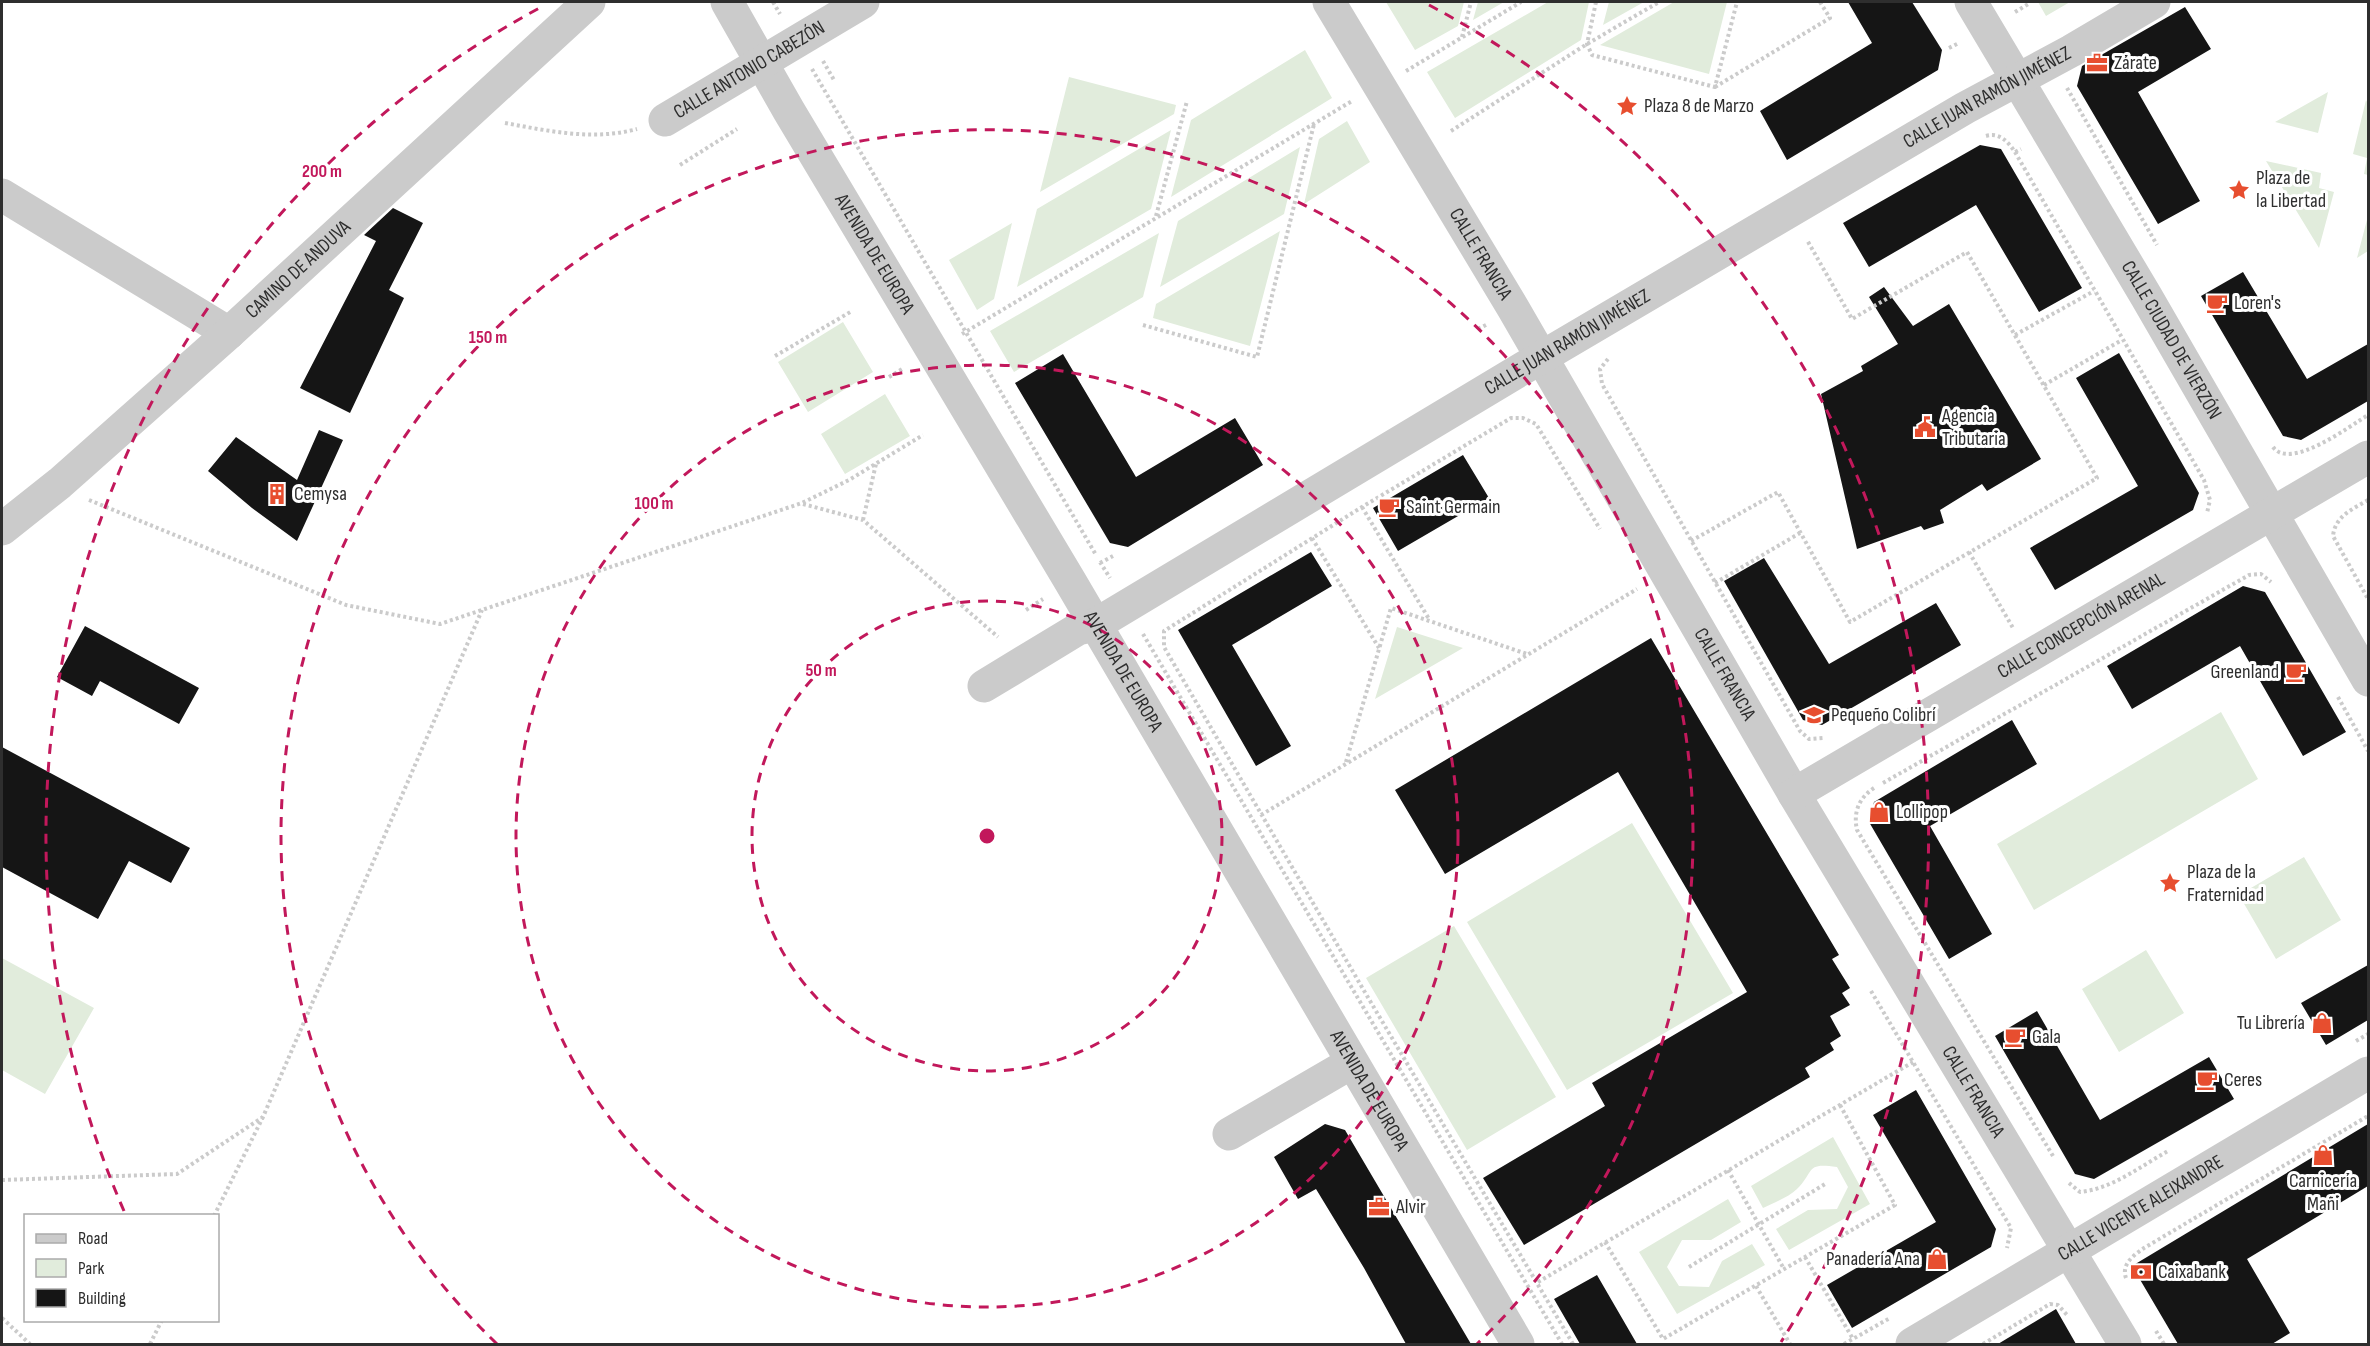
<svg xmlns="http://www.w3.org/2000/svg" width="2370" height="1346" font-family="'Sofia Sans Condensed',sans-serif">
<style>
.green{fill:#e1ecdc}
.building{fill:#151515}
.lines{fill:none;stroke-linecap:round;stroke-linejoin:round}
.path{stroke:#cbcbcb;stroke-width:4;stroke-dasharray:3 3;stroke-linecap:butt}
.minor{stroke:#cbcbcb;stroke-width:33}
.ring{fill:none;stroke:#c2185b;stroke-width:3;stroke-dasharray:10 8}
.labels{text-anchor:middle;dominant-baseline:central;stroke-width:6;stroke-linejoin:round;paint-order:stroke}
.poi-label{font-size:20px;fill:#2e2e2e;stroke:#fff;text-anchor:start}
.street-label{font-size:20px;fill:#2e2e2e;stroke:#fff}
.centre{fill:#c2185b;stroke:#fff;stroke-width:3}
.ring-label{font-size:18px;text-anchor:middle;font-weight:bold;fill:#c2185b;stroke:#fff;stroke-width:6;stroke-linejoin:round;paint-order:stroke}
</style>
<rect width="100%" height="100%" fill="#fff"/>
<!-- green -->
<path class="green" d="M1386,2H1464L1458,26L1415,50Z
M1478,2H1504L1473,20Z
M1548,2H1589L1581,40L1455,118L1427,72Z
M1609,2H1644L1603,25Z
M1674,2H1727L1709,74L1600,45Z
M2038,2H2070L2046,16Z
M1305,50L1332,98L1171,197L1191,120Z
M1069,77L1176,105L1174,114L1040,192Z
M2328,92L2318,133L2275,122Z
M2366,100L2368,104V175L2364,174L2367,158L2353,154Z
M1347,121L1370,162L1304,204L1319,139Z
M1171,130L1151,209L1017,287L1037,209Z
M1300,147L1284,214L1160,287L1178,221Z
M2266,161L2321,173L2319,188L2334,192L2319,248Z
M2368,216V251L2357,258Z
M1012,223L994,299L977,310L949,260Z
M1280,231L1250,346L1153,318L1156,304Z
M1159,233L1143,297L1014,372L990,331Z
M843,322L873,372L808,412L778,362Z
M885,394L910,436L845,474L821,434Z
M1397,627L1463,648L1375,699Z
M2221,712L2258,779L2034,910L1997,844Z
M1632,823L1733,993L1567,1090L1467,922Z
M2304,857L2341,920L2276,959L2239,895Z
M1454,926L1556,1097L1467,1150L1366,978Z
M2146,950L2184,1013L2119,1052L2082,989Z
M2,958L94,1008L45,1094L2,1070Z
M1833,1137L1870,1204L1789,1250L1776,1229L1808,1210L1837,1209L1848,1187L1837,1167C1805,1162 1815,1171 1797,1189C1789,1197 1773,1203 1763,1208L1751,1186Z
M1728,1199L1741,1222L1711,1240H1682L1667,1267L1679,1286L1709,1287L1722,1261L1752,1244L1765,1265L1677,1314L1639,1252Z"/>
<!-- building -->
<path class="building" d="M1848,2H1912L1942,50L1938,70L1787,160L1760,111L1872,43Z
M2185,7L2211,49L2138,92L2200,201L2158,224L2077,86L2082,66Z
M1980,145L2001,149L2082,288L2039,312L1976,205L1869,267L1843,223Z
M393,208L423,223L389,290L404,298L350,413L300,388L376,241L364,235Z
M2243,272L2307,379L2368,344V401L2301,440L2283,436L2201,296Z
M1884,287L1913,326L1949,304L2041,459L1987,491L1982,484L1940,510L1944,523L1924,530L1921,526L1857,549L1821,394L1863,371L1861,366L1898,344L1869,297Z
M2119,353L2199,493L2193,510L2055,590L2030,548L2138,486L2076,378Z
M1063,354L1136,477L1235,418L1263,465L1128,547L1110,543L1015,383Z
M319,430L343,440L297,541L252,508L208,471L236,437L297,480Z
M1463,455L1489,498L1398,551L1373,508Z
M1311,552L1332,586L1232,645L1291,746L1256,766L1178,630Z
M1764,558L1829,664L1936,603L1961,645L1822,725L1803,720L1724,581Z
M2243,586L2265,592L2346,732L2303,756L2240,646L2132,709L2107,666Z
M85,626L199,688L179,724L100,681L92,696L57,677Z
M1651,638L1839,955L1832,959L1850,988L1842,993L1850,1005L1830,1016L1841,1036L1830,1043L1834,1050L1805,1068L1810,1077L1524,1245L1483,1178L1605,1106L1592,1083L1747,992L1618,772L1445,874L1395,790Z
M2012,720L2037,764L1930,826L1992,934L1949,959L1869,822L1874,802Z
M2,747L190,848L171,883L129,861L98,919L2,867Z
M2368,965V1020L2326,1045L2301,1003Z
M2037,1011L2100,1120L2209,1057L2234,1099L2094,1179L2075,1174L1995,1036Z
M1916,1090L1996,1229L1991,1247L1852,1328L1827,1285L1936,1222L1873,1115Z
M1325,1124L1345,1130L1471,1344H1406L1364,1268L1316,1189L1298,1199L1274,1157Z
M2368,1124V1186L2247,1259L2290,1333L2272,1344H2178L2132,1266Z
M1597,1275L1637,1344H1580L1554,1299Z
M2056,1309L2076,1344H1998Z"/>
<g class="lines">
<!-- path -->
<path class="path" d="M773,2L780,14
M1596,2L1587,44L1592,55L1715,87L1737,2
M2015,12L2030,3
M1462,37L1471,2
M1949,48L1959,43
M823,61L834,80
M812,69L1096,555
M1406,71L1521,2
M1715,87L1830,18L1820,2
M2067,88L2157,245
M505,123C549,131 593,141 637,129
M1451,131L1587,44L1659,2
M1986,136C2000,132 2008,142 2015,152L2021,149
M2015,152L2204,480L2210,500L2207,513
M680,165L737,129
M1156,216L1187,101
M1143,325L1257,357L1314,124
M1478,329L1486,325
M962,334L1352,101
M2015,335L2094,291
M775,356L852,311
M1608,359L1600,369L1602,384L1800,731L1809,739L1823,738
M889,377L904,368
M2044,385L2122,340
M2273,447C2290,471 2350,426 2368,415
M89,500L346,605L440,624L802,503L849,480L923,435
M2368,500C2353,509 2335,516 2333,536L2368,599
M803,504L863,520L998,637
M1362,507L1429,619
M863,520L876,464
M1312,538L1379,648
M1691,541L1778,492L1850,622L2097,478L1967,252L1852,319L1807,240
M1969,552L2013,628
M1100,562L1110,578
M1100,563L1113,556
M1715,583L1800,533
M1026,610L1043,599
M1143,634L1562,1344
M2338,697L2368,751
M1346,762L1391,608L1527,654
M1883,783L2249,575L2261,574L2271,582
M1874,788C1859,798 1853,812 1857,830L2053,1156
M1261,815L1637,589
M1871,991L2011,1228L2007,1248
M2356,1041L2368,1034
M1728,1170L1784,1269
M2,1180L177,1174L263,1117L482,610
M2069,1183L2080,1192C2112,1189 2141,1166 2168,1151
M214,1216L263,1117
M1605,1242L1663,1339L1895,1205L1840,1105
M1805,1257L1853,1339
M1689,1267L1825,1184
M2126,1278C2121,1264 2134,1255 2144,1248L2368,1116
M1538,1282L1913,1062
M1756,1286L1790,1344
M2,1318L30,1344
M2156,1331L2164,1344
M150,1344L162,1320
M1573,1344L1363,989L1164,647V631L1362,507L1511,418H1523L1536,424L1600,529
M1844,1344L1890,1318
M1983,1344L2050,1304L2058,1305L2068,1316"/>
<!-- minor -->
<g class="minor">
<path id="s1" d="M727,2L789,111L1070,581L1518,1344"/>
<path id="s2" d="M1329,2L1513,308L1794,794L2125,1344"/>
<path id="s3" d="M1971,2L2146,296L2368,680"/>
<path id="s4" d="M665,120L863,2"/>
<path d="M2,195L229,333"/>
<path id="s5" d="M2,529L60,483L229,333L589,2"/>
<path id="s6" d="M984,686L1078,629L1095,625L1525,367L1965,108L2071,51L2154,2"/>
<path id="s7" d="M1794,794L2368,457"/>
<path d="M1229,1134L1351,1063"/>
<path id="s8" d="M1912,1344L2368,1073"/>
</g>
</g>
<!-- distance rings -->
<g class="ring">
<circle cx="987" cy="836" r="235"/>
<circle cx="987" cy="836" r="471"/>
<path d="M497 1344A706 706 0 1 1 1477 1344"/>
<path d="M124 1211A941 941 0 0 1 545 5M1429 5A941 941 0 0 1 1781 1342"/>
</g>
<!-- icons -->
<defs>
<symbol id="office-bare" viewBox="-9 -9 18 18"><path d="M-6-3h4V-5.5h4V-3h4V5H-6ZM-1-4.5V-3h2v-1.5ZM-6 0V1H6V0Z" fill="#e74e2f" stroke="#fff" stroke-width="2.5" paint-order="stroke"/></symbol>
<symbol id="sight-bare" viewBox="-9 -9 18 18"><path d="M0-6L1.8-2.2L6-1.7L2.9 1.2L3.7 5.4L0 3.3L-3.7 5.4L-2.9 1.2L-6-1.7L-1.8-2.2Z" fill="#e74e2f" stroke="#fff" stroke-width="2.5" paint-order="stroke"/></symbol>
<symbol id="cafe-bare" viewBox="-9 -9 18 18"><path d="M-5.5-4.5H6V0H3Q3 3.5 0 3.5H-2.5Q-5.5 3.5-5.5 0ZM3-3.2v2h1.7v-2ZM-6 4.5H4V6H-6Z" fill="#e74e2f" stroke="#fff" stroke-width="2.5" paint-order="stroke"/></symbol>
<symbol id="civic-bare" viewBox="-9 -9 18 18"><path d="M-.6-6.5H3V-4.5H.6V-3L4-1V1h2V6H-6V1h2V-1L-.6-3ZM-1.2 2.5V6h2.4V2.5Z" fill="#e74e2f" stroke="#fff" stroke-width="2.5" paint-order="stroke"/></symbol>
<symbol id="building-bare" viewBox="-9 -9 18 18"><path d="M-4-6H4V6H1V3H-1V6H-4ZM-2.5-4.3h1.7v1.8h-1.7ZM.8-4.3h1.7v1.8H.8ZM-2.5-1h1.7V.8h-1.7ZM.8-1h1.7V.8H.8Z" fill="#e74e2f" stroke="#fff" stroke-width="2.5" paint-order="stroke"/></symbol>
<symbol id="school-bare" viewBox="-9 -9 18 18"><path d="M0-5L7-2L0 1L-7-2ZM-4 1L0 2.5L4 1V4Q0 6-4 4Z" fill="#e74e2f" stroke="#fff" stroke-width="2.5" paint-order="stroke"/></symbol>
<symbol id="shop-bare" viewBox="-9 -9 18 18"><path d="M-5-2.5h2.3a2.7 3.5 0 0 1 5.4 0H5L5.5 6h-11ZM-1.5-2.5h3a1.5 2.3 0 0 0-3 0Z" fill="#e74e2f" stroke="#fff" stroke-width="2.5" paint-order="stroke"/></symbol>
<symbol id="bank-bare" viewBox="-9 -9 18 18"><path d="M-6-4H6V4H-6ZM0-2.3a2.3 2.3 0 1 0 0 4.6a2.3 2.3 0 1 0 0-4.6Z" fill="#e74e2f" stroke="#fff" stroke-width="2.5" paint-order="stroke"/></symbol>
</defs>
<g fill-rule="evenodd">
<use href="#office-bare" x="2082" y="48" width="30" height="30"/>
<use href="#sight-bare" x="1612" y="91" width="30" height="30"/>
<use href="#sight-bare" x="2224" y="175" width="30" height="30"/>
<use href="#cafe-bare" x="2202" y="288" width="30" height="30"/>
<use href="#civic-bare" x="1910" y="412" width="30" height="30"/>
<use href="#building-bare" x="262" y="479" width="30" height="30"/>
<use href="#cafe-bare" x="1374" y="492" width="30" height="30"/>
<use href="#cafe-bare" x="2281" y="657" width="30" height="30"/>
<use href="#school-bare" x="1799" y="700" width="30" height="30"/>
<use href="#shop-bare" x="1864" y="797" width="30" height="30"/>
<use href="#sight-bare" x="2155" y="868" width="30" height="30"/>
<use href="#shop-bare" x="2307" y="1008" width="30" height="30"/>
<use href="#cafe-bare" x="2000" y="1022" width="30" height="30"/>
<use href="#cafe-bare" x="2192" y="1065" width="30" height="30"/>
<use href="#shop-bare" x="2308" y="1140" width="30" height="30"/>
<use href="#office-bare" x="1364" y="1192" width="30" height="30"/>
<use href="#shop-bare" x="1922" y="1244" width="30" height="30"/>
<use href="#bank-bare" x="2126" y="1257" width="30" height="30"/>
</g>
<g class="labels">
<!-- poi labels -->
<g class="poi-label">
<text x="2114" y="63">Zárate</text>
<text x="1644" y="106">Plaza 8 de Marzo</text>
<text x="2256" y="178">Plaza de<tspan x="2256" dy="23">la Libertad</tspan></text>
<text x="2234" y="303">Loren's</text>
<text x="1942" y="416">Agencia<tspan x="1942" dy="23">Tributaria</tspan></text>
<text x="294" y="494">Cemysa</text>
<text x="1406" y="507">Saint Germain</text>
<text x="2279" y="672" text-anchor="end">Greenland</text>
<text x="1831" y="715">Pequeño Colibrí</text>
<text x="1896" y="812">Lollipop</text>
<text x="2187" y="872">Plaza de la<tspan x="2187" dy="23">Fraternidad</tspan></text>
<text x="2305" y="1023" text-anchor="end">Tu Librería</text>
<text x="2032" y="1037">Gala</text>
<text x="2224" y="1080">Ceres</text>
<text x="2323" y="1181" text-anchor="middle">Carnicería<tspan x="2323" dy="23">Mañi</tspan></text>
<text x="1396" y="1207">Alvir</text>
<text x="1920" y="1259" text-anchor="end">Panadería Ana</text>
<text x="2158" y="1272">Caixabank</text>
</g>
<!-- street labels -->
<g class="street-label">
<text stroke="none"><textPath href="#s4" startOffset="98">CALLE ANTONIO CABEZÓN</textPath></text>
<text stroke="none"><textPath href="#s6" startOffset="1164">CALLE JUAN RAMÓN JIMÉNEZ</textPath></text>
<text stroke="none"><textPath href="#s2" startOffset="294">CALLE FRANCIA</textPath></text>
<text stroke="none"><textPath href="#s1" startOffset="292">AVENIDA DE EUROPA</textPath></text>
<text stroke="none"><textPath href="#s5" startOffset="394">CAMINO DE ANDUVA</textPath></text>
<text stroke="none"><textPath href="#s3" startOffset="393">CALLE CIUDAD DE VIERZÓN</textPath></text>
<text stroke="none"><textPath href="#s6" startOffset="678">CALLE JUAN RAMÓN JIMÉNEZ</textPath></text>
<text stroke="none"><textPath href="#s7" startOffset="333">CALLE CONCEPCIÓN ARENAL</textPath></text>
<text stroke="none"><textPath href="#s1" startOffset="778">AVENIDA DE EUROPA</textPath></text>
<text stroke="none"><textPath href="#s2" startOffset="780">CALLE FRANCIA</textPath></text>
<text stroke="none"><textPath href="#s2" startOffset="1266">CALLE FRANCIA</textPath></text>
<text stroke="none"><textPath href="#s1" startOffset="1264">AVENIDA DE EUROPA</textPath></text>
<text stroke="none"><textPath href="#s8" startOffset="266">CALLE VICENTE ALEIXANDRE</textPath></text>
</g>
</g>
<circle cx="987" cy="836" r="9" class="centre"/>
<g class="ring-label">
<text x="322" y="177">200 m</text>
<text x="488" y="343">150 m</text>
<text x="654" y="509">100 m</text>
<text x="821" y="676">50 m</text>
</g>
<!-- border -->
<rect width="2370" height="1346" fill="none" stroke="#2e2e2e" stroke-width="6"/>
<!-- legend -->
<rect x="24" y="1214" width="195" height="108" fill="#ffffff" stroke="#ababab" stroke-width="1.5"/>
<rect x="36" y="1234" width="30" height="9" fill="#cbcbcb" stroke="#ababab" stroke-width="1.5"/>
<text x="78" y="1244" font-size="18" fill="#2e2e2e">Road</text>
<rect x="36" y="1259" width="30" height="18" fill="#e1ecdc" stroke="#ababab" stroke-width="1.5"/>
<text x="78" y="1274" font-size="18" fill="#2e2e2e">Park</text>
<rect x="36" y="1289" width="30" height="18" fill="#151515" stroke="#ababab" stroke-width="1.5"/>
<text x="78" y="1304" font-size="18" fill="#2e2e2e">Building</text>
</svg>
